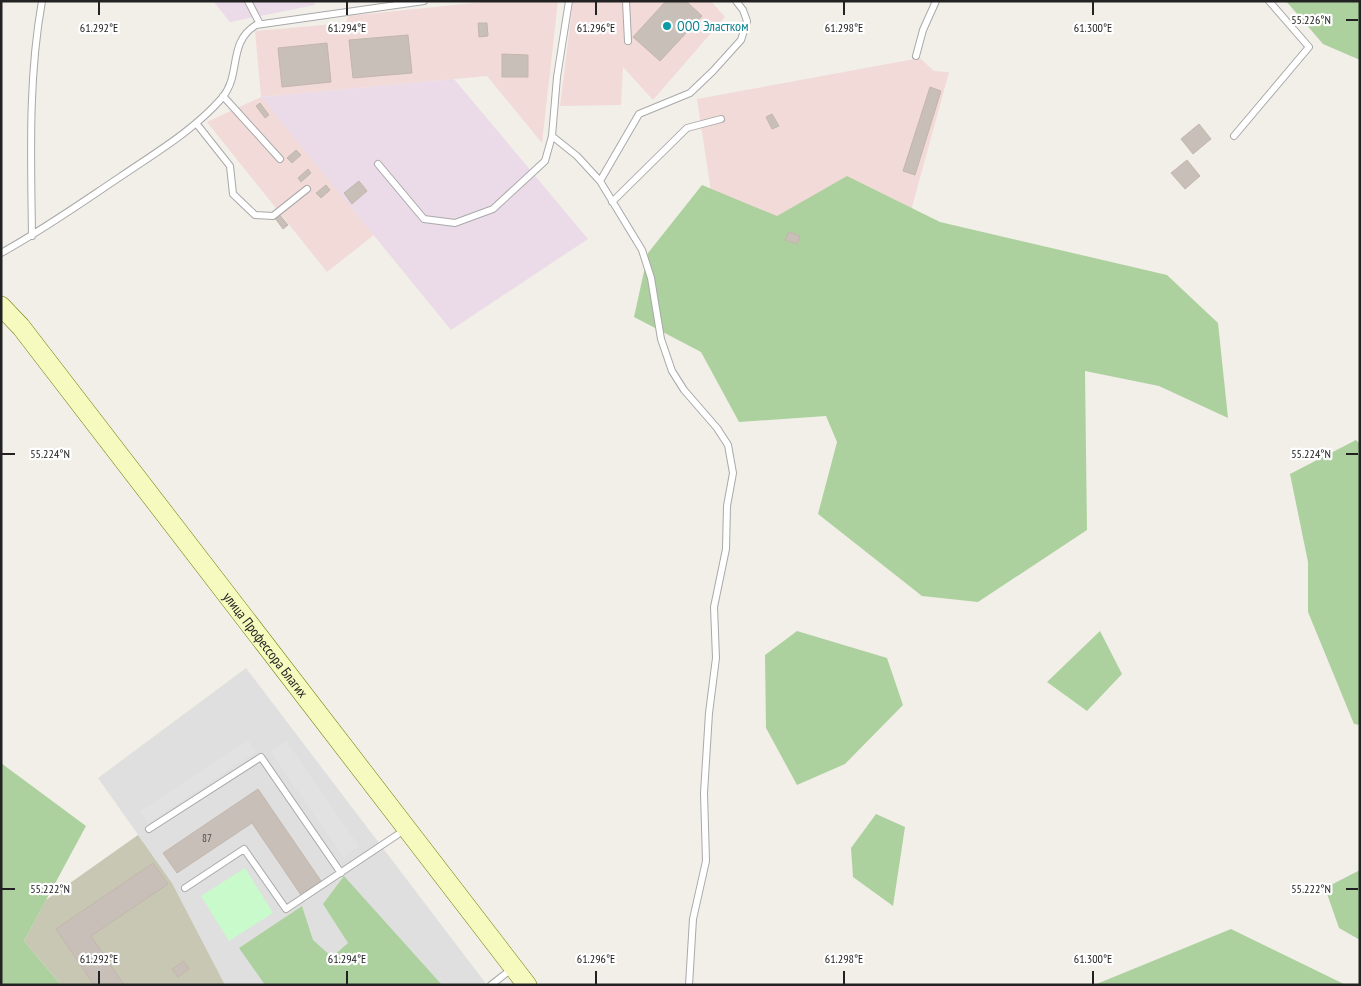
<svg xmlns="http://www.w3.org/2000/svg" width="1361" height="986" font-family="'PT Sans Narrow',sans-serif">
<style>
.residential{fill:#e0dfdf}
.commercial{fill:#f2dad9}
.industrial{fill:#ebdbe8}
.construction{fill:#c7c7b4}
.forest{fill:#add19e}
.park{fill:#c8facc}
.parking{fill:#e2e2e2}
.building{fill:#c7bfb8;stroke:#c4b6ab}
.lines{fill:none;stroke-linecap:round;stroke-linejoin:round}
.lane-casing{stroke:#a9a9a9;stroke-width:8}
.secondary-casing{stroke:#707d05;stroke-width:20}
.lane{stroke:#fff;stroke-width:6}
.secondary{stroke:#f7fabf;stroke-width:19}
.ticks{fill:none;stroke:#222;stroke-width:2}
.culture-dot{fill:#0f9aa8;stroke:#fff;stroke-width:2}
.labels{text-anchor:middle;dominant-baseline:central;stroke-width:4.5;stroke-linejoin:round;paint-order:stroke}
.number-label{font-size:11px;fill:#4b4948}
.culture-label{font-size:14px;fill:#0d838f;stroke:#fff;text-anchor:start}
.street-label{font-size:14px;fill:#222;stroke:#fff}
.ticks-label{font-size:12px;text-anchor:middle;fill:#222;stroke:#fff;stroke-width:4.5;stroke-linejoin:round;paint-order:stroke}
</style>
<rect width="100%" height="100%" fill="#f2efe9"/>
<!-- residential -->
<path class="residential" d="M246,668L487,985H225L172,883L98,778Z"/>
<!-- commercial -->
<path class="commercial" d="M492,1H558L542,143L487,76L262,97L374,235L327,272L207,122L261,97L255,31L346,23L348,16Z
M573,1H711L725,17L653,100L623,67L621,105L560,106Z
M920,58L934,71L949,72L902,244L715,218L697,99Z"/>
<!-- industrial -->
<path class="industrial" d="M213,1H314L315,5L230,22Z
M454,79L588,239L451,330L261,97Z"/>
<!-- construction -->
<path class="construction" d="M138,835L172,883L225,985H61L24,941L46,900Z"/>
<!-- forest -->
<path class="forest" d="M1286,1H1360V60L1323,44Z
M847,176L940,222L1167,275L1218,323L1228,418L1159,386L1085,371L1087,530L978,602L922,596L818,514L837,442L826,416L739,422L701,352L634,317L648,253L702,185L777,216Z
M1356,440L1360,444V725L1354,724L1308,612V562L1290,474Z
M797,631L887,658L903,705L845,764L797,785L766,728L765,655Z
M1100,631L1122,674L1087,711L1047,682Z
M1,763L86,826L24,941L61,985H1Z
M876,814L905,827L893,906L853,877L851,848Z
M1360,870V940L1339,928L1325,888Z
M344,876L442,985H265L239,948L302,906L313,940L332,957L348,943L323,904Z
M1231,929L1346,985H1094Z"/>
<!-- park -->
<path class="park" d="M245,868L273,913L229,941L201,896Z"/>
<!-- parking -->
<path class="parking" d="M248,740L256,752L148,823L140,811Z
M286,741L359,846L343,857L271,752Z"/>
<!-- building -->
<path class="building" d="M666,1H686L702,16L660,61L633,37Z
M478,23H487L488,36L479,37Z
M408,35L412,73L353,78L349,40Z
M327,43L331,82L282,87L278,48Z
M502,54L528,55V77H502Z
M930,87L941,91L915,175L903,171Z
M260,103L269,115L265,118L256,106Z
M772,114L779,126L772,129L766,117Z
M1199,124L1211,139L1193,154L1181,139Z
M296,150L301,155L292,163L287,158Z
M1187,160L1200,176L1185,189L1171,173Z
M308,169L311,173L301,182L298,178Z
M359,181L367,191L352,204L344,193Z
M326,185L330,190L321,198L316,193Z
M279,214L288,225L283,229L275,218Z
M789,232L800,236L797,244L785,240Z
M258,789L321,881L301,895L252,823L177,873L163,853Z
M153,863L168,884L91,936L124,985H94L56,929Z
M184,961L189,969L178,977L172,969Z"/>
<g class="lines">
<defs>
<path id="lane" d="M248,1L260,24
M626,1L628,41
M916,56L923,30L936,1
M223,96L280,159
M196,123L230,166L233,194L255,215L273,216L307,189
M552,136L577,156L600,181L642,250L651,278L661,339L672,371L684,390L717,428L728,445L733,473L727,506L726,549L714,607L716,658L709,713L704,793L706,861L693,919L689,985
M1234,136L1309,47L1269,1
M378,164L424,219L455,223L493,209L545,161L552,136L557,77L569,1
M600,181L639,114L690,93L713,71L741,40L747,21L743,10L736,1
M612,202L687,128L721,119
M32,236C31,157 28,79 42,1
M1,253C43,230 81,203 120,177C155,153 193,131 222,98C242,74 227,43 256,25L424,1
M149,829L261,757L341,873
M185,888L244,849L286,909L406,829
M491,985L513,968"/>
<g id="secondary">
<path id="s1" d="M1,306L21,327L527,985"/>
</g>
</defs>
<!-- lane casing -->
<use href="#lane" class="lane-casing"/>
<!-- secondary casing -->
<use href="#secondary" class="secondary-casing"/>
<!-- lane -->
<use href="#lane" class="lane"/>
<!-- secondary -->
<use href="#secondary" class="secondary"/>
</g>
<!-- ticks -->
<path class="ticks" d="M99,2V15M347,2V15M596,2V15M844,2V15M1093,2V15M1346,20H1358M2,454H15M1346,454H1358M2,889H15M1346,889H1358M99,971V984M347,971V984M596,971V984M844,971V984M1093,971V984"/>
<!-- markers -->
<circle class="culture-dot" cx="667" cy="26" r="5"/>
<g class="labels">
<!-- number labels -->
<g class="number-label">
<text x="207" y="838">87</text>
</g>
<!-- culture labels -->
<g class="culture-label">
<text x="677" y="26">ООО Эластком</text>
</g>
<!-- street labels -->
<g class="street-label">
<text stroke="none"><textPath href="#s1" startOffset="430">улица Профессора Благих</textPath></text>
</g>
</g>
<g class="ticks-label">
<text x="1311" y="24">55.226°N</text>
<text x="99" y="32">61.292°E</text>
<text x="347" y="32">61.294°E</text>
<text x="596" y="32">61.296°E</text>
<text x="844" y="32">61.298°E</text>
<text x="1093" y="32">61.300°E</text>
<text x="50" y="458">55.224°N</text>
<text x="1311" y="458">55.224°N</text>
<text x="50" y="893">55.222°N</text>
<text x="1311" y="893">55.222°N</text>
<text x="99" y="963">61.292°E</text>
<text x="347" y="963">61.294°E</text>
<text x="596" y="963">61.296°E</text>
<text x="844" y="963">61.298°E</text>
<text x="1093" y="963">61.300°E</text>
</g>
<!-- border -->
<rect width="1361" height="986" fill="none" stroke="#222222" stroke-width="5"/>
</svg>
